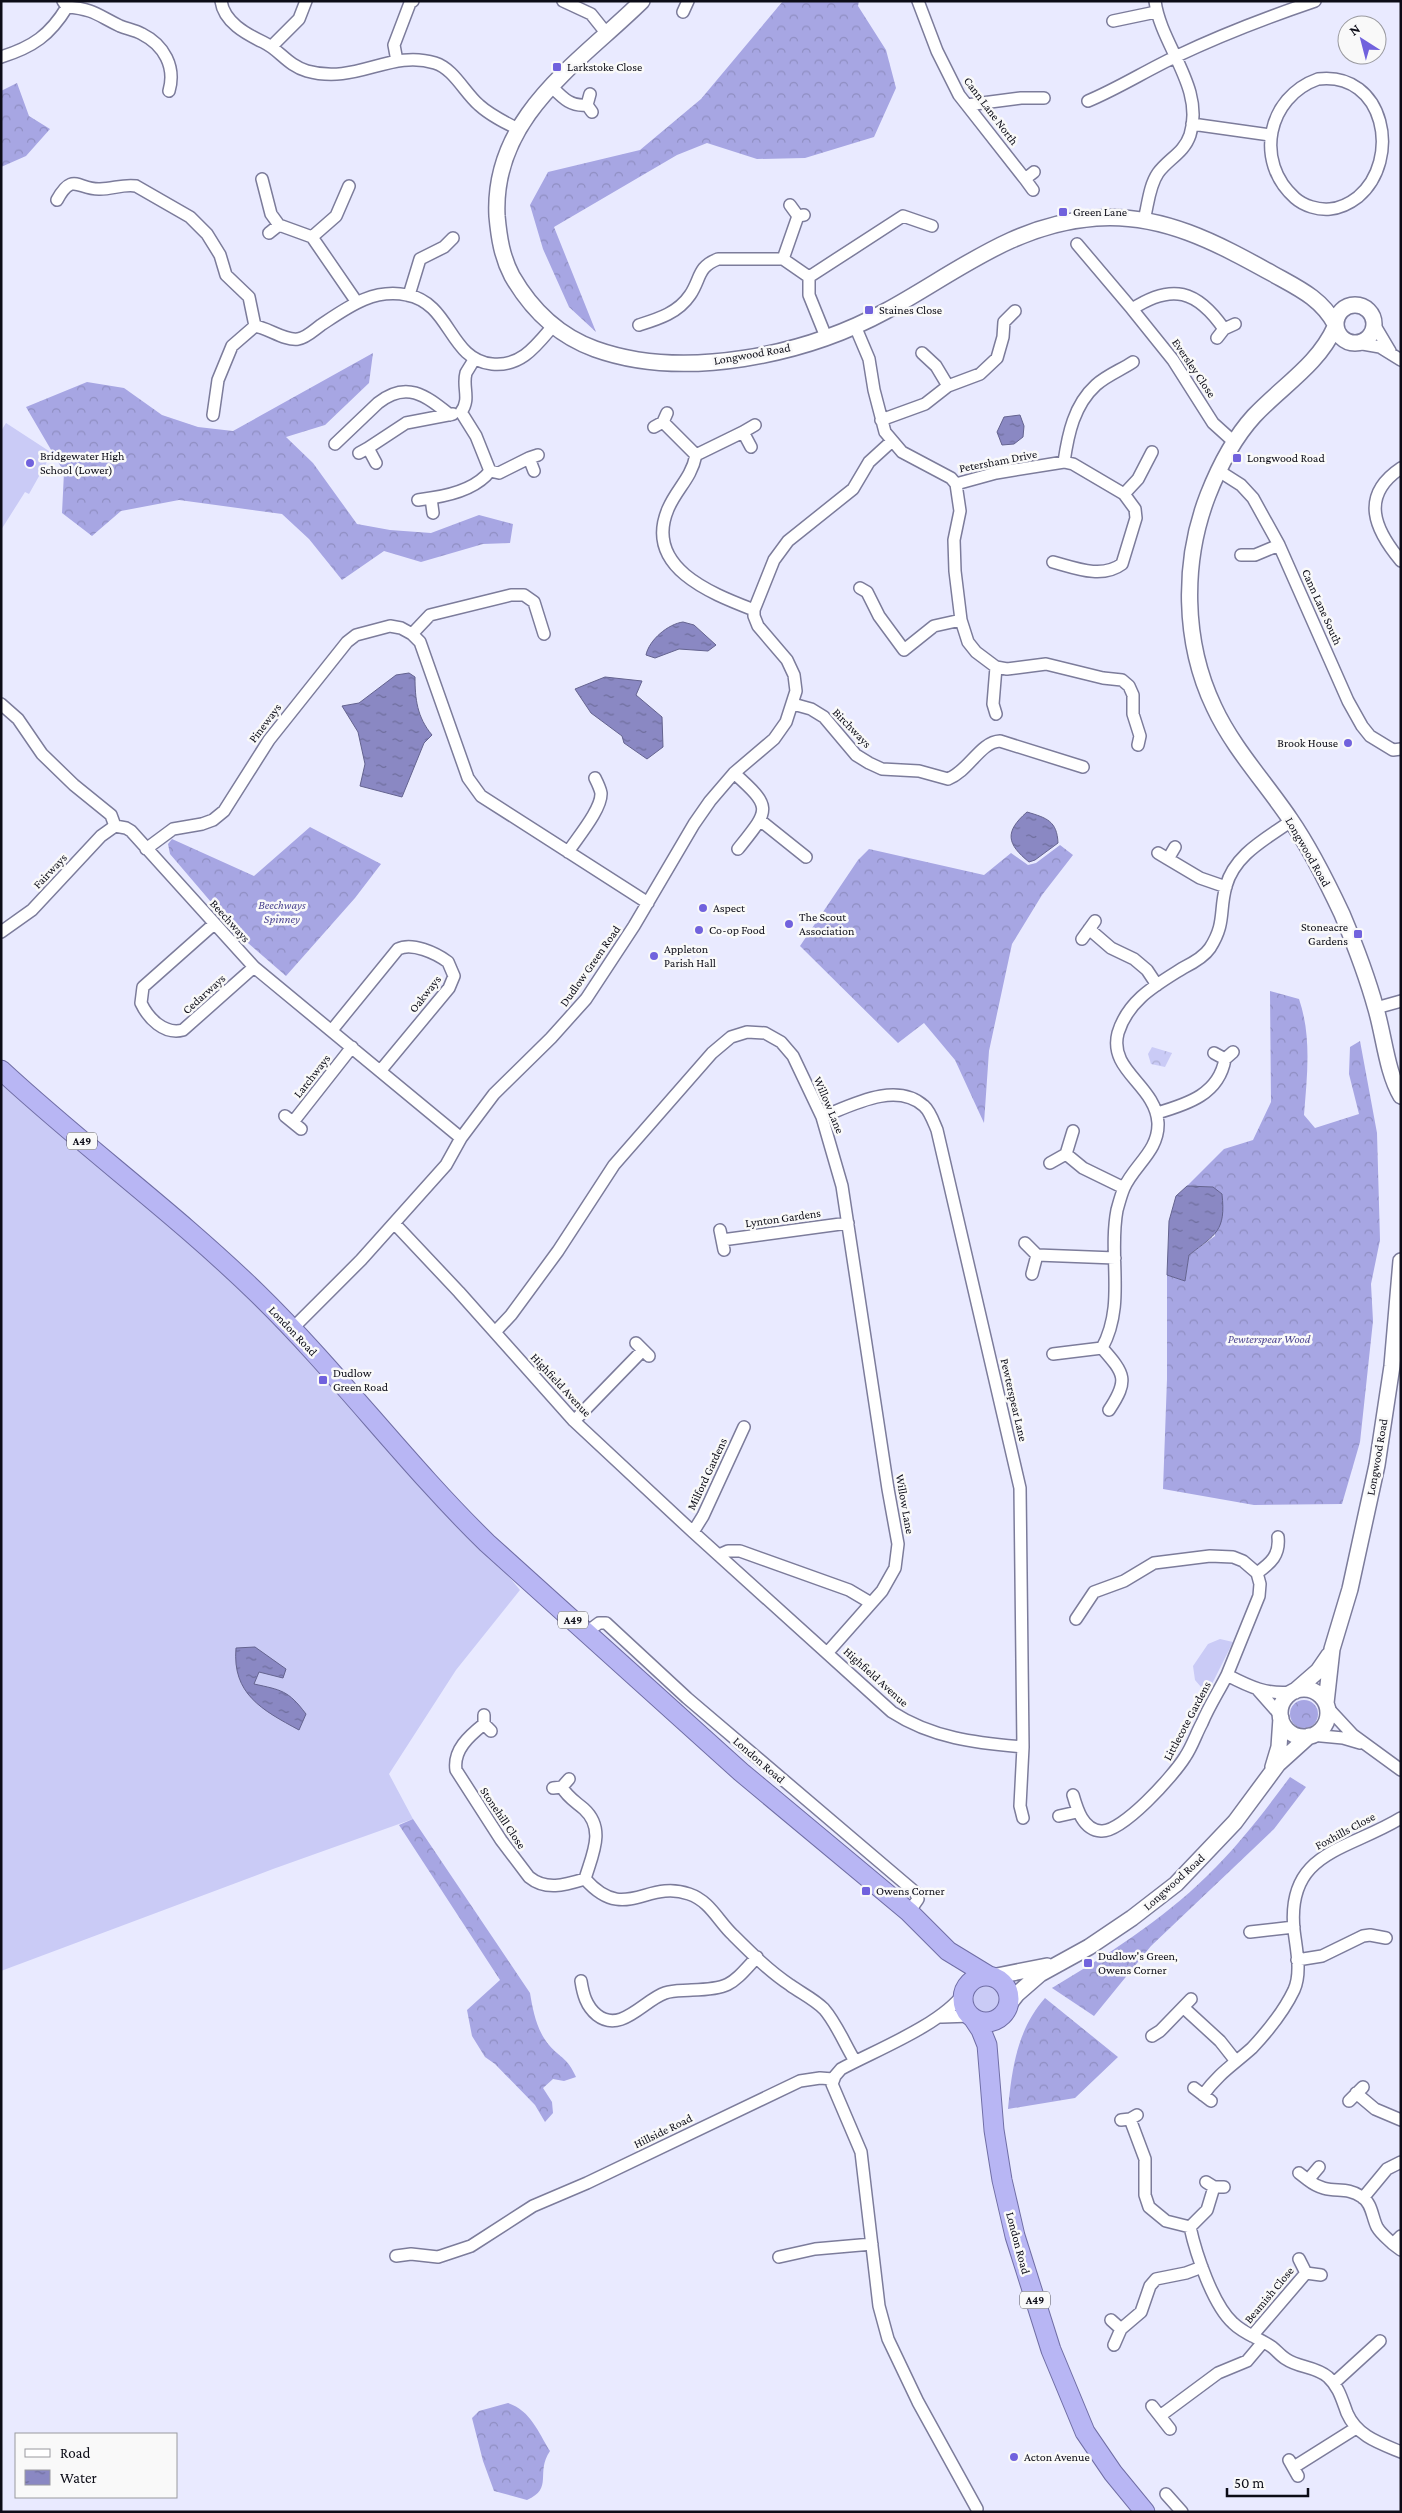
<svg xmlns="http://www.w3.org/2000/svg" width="1402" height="2513" font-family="'Crimson Pro',serif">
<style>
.grass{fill:#cacbf6}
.forest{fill:url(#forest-crowns)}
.park{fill:url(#park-crowns)}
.water{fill:url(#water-ripples);stroke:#64638f}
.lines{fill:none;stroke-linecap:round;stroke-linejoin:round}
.minor-casing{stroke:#7c7c9b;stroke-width:14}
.tertiary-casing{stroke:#7c7c9b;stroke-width:18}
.trunk-casing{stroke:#706ea5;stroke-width:21}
.minor{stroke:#fff;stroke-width:11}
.tertiary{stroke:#fff;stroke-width:15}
.trunk{stroke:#b8b6f4;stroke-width:19}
.poi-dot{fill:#7162dd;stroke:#f9f9f9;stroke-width:2}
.labels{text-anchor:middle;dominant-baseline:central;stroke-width:5;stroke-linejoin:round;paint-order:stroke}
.shield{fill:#f9f9f9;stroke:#53535b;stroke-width:1}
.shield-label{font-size:11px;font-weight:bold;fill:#0c0c17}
.poi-label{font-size:12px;fill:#0c0c17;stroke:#f9f9f9;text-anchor:start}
.street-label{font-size:12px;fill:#0c0c17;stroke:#f9f9f9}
.park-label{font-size:12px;font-style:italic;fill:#4f4892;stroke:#f9f9f9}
</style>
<defs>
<pattern id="forest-crowns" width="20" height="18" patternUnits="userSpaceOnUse" patternTransform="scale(1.25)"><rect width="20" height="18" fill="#a7a6e3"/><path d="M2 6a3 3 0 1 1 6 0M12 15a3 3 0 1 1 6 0" fill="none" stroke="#8f8ec2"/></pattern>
<pattern id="park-crowns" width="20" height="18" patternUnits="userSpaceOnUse" patternTransform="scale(1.25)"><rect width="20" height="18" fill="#cacbf6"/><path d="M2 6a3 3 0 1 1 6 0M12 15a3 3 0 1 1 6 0" fill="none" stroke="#acadd2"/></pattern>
<pattern id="water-ripples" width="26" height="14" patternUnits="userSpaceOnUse" patternTransform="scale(1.25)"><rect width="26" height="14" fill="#8a88c3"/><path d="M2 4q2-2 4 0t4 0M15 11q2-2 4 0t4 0" fill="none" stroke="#6f6e9d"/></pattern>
</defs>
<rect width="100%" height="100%" fill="#e9eaff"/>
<!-- grass -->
<path class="grass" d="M6,423L52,453L29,494L25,492L1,530V431Z
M1,1067L186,1229L445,1499L520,1590L456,1670L389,1774L413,1819L273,1869L1,1971Z
M1220,1639L1233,1642L1207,1694L1195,1680L1193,1666L1208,1644Z
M972 1999a14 14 0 1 1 28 0a14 14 0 1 1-28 0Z"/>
<!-- forest -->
<path class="forest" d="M783,1H859L858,6L886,50L896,88L874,137L805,158L757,159L707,143L677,155L554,227L596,332L569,307L543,249L530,205L548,172L640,150L701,99Z
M17,83L29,116L50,129L26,156L1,167V91Z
M373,353L369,383L325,425L286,437L313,463L357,524L390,530L431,533L479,515L513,524L510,543L483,544L421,562L384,551L342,580L309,539L282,514L179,500L121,511L92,536L62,513L64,472L26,407L87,382L124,388L162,415L198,427L233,431Z
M310,827L381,864L355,898L286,976L240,936L170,854L168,844L172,839L254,876Z
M1060,845L1073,855L1042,895L1012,944L989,1051L984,1123L955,1060L924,1023L898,1043L800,946L858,860L869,849L984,875L1011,853L1028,865L1036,863Z
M1270,991L1299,999C1312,1037 1307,1076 1304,1115L1315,1128L1359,1114L1349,1074L1350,1047L1360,1041L1377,1133L1380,1240L1371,1284L1373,1321L1360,1442L1342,1504L1254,1505L1163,1489L1167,1379V1275L1185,1281L1189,1255L1215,1236L1213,1187L1187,1186L1224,1149L1253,1140L1271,1102Z
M1290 1714a14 14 0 1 1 28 0a14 14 0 1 1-28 0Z
M1290,1777L1306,1787L1274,1829L1151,1946L1094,2016L1052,1988C1107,1955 1161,1921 1207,1876C1238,1846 1264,1812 1290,1777Z
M413,1819L530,1993C533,2011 537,2031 549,2045C561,2059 567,2057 576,2077L564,2081L553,2079L543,2088L552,2102L553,2113L545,2122L535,2105L495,2064L485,2057L472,2036L467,2010L500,1980L399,1825Z
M1045,1998L1118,2057L1075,2098L1008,2109C1012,2068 1017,2030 1045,1998Z
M508,2403C531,2411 538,2432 550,2451C535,2473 554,2488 527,2500L494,2491L483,2461L472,2418L479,2411Z"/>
<!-- park -->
<path class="park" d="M1152,1047L1172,1053L1165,1067L1151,1064L1148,1054Z"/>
<!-- water -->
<path class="water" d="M1020,415L1024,426L1023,437L1014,444L1002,445L997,432L1004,417Z
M683,622L694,625L716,645L708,651L679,649L655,658L646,655C649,640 668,624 683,622Z
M409,673L415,677C415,699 417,717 432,735L424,743L402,797L360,786L365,764L358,732L342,706L359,703L396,675Z
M605,677L642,681L636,695L662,717L663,747L647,759L624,743L622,736L591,713L575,689Z
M1027,812C1047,818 1057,821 1058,843L1035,860L1029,862C1007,844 1004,832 1027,812Z
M1187,1186L1213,1187L1222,1194C1226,1231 1216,1234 1189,1255L1185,1281L1167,1275L1169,1221L1176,1196Z
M255,1647L286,1669L283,1678L259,1672L254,1684C281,1690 288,1690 306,1714L299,1730C262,1710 232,1694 236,1648Z"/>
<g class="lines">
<defs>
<path id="minor" d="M63,1L67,7C94,9 97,15 120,26C127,29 135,30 142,34C164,45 176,67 169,91
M221,1C224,22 246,34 263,42C280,50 287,65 307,71C357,85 390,49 435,63C454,69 464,92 479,105C490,115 504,122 518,129
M563,1L591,14L607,34
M918,1L937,51L959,95L1025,179
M683,12L688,1
M1113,21L1156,12
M272,46L299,19L306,1
M1,57C33,47 50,35 67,7
M397,61L394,45L410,3L413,1
M1318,79C1385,71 1402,160 1358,197C1349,204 1341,208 1330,209C1318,210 1304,206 1295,198C1254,162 1267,97 1318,79Z
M551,86C562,97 570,107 587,105
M590,94L587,105L592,112
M1088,101C1119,88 1147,70 1177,56C1221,35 1268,17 1315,1
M967,105L1021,98H1044
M1192,124L1270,135
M262,179L271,214L279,225L312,237L356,301
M1033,190L1025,179L1034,172
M57,200C73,171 78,190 100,189C113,189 123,184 136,186L190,217L207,234L220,255L226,275L249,297L255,326C268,328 285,341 298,339C306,338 314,330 321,325C348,307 373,288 407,295C451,303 449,360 492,364C521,367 536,346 553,326
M790,205L798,216L804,215
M1144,220C1148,205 1149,186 1158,173C1168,159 1184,153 1190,135C1205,87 1161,46 1155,1
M269,233L279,225
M312,237L336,216L349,186
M1077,244L1132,309
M783,259L798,216
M409,295L420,259L444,247L453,238
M1374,324L1390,351
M639,325C658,319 678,313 690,295C701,279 697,267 718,259H783L809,277
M855,326L869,359L874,390L885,432L902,452L951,478L956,484L996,473L1064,462L1073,464L1124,494L1135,509L1136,518L1122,564C1102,579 1075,568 1053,562
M1224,329C1197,290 1172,283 1132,309L1173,360L1213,423L1234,442
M826,337L809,295V277L903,216L932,226
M1217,338L1224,329L1235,324
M1357,343L1380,347L1401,360
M922,353L936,366L948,386
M474,359C472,364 468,369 466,373C462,387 471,399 461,412L476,436L490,471
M213,415L218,380L232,346L255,326
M881,420L925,404L948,386L980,374L997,358L1003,337L1004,322L1015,311
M663,422L696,455
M654,427L663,422L667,413
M743,432L696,455C691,479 677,488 668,509C643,568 713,594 754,610
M335,444L378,403C407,380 426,396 450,415
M751,447L743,432L755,425
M368,448L406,423L453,414
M359,453L368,448L376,463
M1064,462C1068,434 1074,405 1096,385C1107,375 1121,370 1133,362
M1401,468C1359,496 1375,530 1401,561
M534,471L529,458L538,455
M1219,471L1241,485L1253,498L1279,545L1348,701L1362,726L1370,736L1393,750L1401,749
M956,484L960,511L954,540L955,571L961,620L968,642L976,652L996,667L1007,669L1046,664L1103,678L1122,680L1129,686L1133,695V714L1140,736L1138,745
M1124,494L1138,479L1152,452
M431,498C451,495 477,488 490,471L499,473L529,458
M418,500L431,498L433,513
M1241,555H1255L1279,545
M860,588L867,592L879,616L904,650L934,626L961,620
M412,634L430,615L511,595H524L534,602L544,634
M1,704L18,719L42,754L74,785L111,815L115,826L126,828L131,831L254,967L461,1138
M793,704L811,709L824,717L856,755L869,763L882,769L919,771L948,779C969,771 980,742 1000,741L1083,767
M996,714L993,704L996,667
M734,773C773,808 770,809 738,849
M761,821L806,857
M146,849L173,829L202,824L213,820L224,811L269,740L347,642L356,635L390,626L401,628L412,634L420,642L468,778L481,796L648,903
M568,852C577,838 602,809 601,793C600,788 597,782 595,778
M1158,853L1168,859L1175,847
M1168,859L1200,878L1226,887
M214,924L143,987L141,1003C148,1018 164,1035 183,1030L254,967
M1089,929L1111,948L1134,959L1147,970L1157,985
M1,932L32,910L101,836L115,826
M1082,939L1095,921
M1376,1008L1401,1001
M332,1030L398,949C412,942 436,953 448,962L454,976L449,988L381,1070
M1214,1053L1225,1059L1233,1052
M1157,1113C1188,1104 1219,1094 1225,1059
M285,1116L301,1129
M822,1117C852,1105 896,1081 924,1106C930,1111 934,1123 937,1130L1020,1488L1023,1747L1020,1806L1023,1818
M293,1122L352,1047
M1066,1154L1083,1168L1124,1188
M1050,1163L1066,1154L1073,1131
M394,1223L459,1292L574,1421L693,1532L892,1712C932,1738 976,1743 1023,1747
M720,1230L724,1250
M722,1240L848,1223
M1025,1243L1037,1255L1032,1274
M1037,1255L1115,1258
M292,1329L361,1260L446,1165L461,1138L494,1094L551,1038L586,999L634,926L694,824L710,801L734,773L774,739L786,722L796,691L794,675L787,660L758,626L754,616V610L774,560L788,541L853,489L869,462L892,441
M495,1332L511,1315L558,1251L614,1165L712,1053L731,1037L747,1032L765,1033L781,1042L793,1056L822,1117L842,1186L888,1489L898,1544L895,1568L882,1591L828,1652
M636,1343L649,1356
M1053,1354L1102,1348
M1109,1410C1129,1380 1125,1374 1102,1348C1126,1304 1108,1257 1117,1210C1119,1203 1121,1195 1124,1188C1134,1165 1159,1151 1158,1123C1156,1085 1108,1071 1118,1033C1128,1000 1156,985 1183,968C1193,963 1204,957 1210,948C1226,923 1219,911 1226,886C1235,854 1266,839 1291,821
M574,1421L643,1350
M693,1532L703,1516L744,1427
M719,1555L728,1551H740L849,1590L871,1603
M1257,1573C1271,1563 1280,1555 1278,1537
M1076,1619L1094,1592L1124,1581L1154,1563L1210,1556L1233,1557L1243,1561L1257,1573L1260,1584L1259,1596L1227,1675C1250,1687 1267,1695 1293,1692
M587,1632L599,1623H606L687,1698L915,1892L918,1899L909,1912
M1258,1690L1281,1716
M1327,1707L1353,1735L1401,1770
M484,1715V1724L491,1731
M484,1724C469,1736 453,1750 456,1770L501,1840L529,1877C546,1891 565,1885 585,1879C625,1924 646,1879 689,1894C710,1901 718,1921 733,1935C750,1952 769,1971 790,1985C801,1993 814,1999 824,2009C837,2024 845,2045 855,2061
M1311,1735L1343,1738L1360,1743
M562,1787C567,1797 576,1802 584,1809C606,1829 592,1855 585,1879
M553,1788L562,1787L569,1779
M1073,1795C1077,1809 1083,1830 1101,1831C1122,1833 1174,1775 1185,1757C1192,1747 1196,1734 1202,1723C1209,1706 1219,1691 1227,1675
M1059,1816L1077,1812
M1250,1932L1294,1927
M1297,1960L1322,1956L1363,1936L1370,1935L1386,1938
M581,1981C583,1994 586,2006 597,2015C621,2034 644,2000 665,1993C674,1990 684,1991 692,1990C731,1989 732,1984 757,1957
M964,1993C941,2025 876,2050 841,2069L835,2076L832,2084L861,2152L879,2306L888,2339L918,2402L977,2509
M1184,2008L1220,2041L1235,2060
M942,2017L971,2016
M1152,2036L1160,2031L1191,1999
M1194,2088L1211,2101
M1356,2093L1375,2109L1401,2120
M1203,2095C1219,2073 1233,2065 1252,2048C1267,2032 1285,2009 1294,1990C1302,1972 1296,1948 1294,1930C1286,1851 1347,1851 1401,1818
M1349,2101L1363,2087
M1130,2119L1145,2159V2195L1149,2207L1166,2221L1190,2227C1196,2254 1213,2305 1233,2323C1244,2334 1259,2338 1272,2347C1277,2351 1281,2356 1286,2359C1299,2368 1315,2366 1328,2377C1339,2387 1342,2400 1347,2413C1357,2436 1379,2443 1401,2452
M1121,2120L1130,2119L1137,2115
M1299,2173L1308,2180L1319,2167
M1308,2180C1330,2197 1343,2184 1362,2197C1372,2203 1372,2217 1377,2227C1381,2234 1388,2239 1393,2244
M1206,2182L1214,2187H1224
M1363,2198L1387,2169L1401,2162
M1190,2227L1207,2210L1214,2187
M1401,2236L1393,2244L1401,2250
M396,2256L411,2254L438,2257L471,2246L533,2206L587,2183L800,2081L820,2078L833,2079
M779,2257L815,2249L872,2244
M1299,2259L1306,2273L1321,2275
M1111,2320L1121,2329L1114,2345
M1121,2329L1141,2312L1150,2286L1156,2279L1186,2273L1202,2267
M1252,2336L1306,2273
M1334,2383L1380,2341
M1152,2406L1170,2429
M1160,2416L1218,2373L1247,2361L1263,2342
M1289,2460L1298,2476
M1294,2467L1356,2428
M1166,2494L1182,2512"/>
<path id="tertiary" d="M642,1C579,63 492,116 497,216C499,238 502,257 512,276C531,309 559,336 595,349C684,381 805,355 886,311C956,273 1013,224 1096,218C1162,213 1217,243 1273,274C1298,288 1321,298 1335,324
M1336 324a19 19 0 1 1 38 0a19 19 0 1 1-38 0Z
M1335,327C1318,365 1282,386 1254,416C1233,439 1219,467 1208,495C1182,562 1183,642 1214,707C1233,748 1265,782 1290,819C1310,848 1327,882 1342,914C1355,945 1367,976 1376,1009C1384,1036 1387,1073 1401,1096
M1280 1713a24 24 0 1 1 48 0a24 24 0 1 1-48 0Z
M1295,1691L1318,1671L1329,1655
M1326,1703L1332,1649L1350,1589L1377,1465L1392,1366L1401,1261
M1273,1767L1279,1747L1281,1718
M992,1977L1047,1966
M1007,2007L1017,1994L1040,1974L1089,1947L1132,1918L1176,1884L1235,1822L1278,1764L1309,1736"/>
<path id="trunk" d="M1,1070C84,1147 176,1214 257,1293C338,1372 406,1464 487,1543L741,1772L909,1912L948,1951L989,1976
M963 1999a23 23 0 1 1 46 0a23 23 0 1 1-46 0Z
M973,2018L981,2030L987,2045L994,2130L1002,2180L1015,2236L1051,2350L1085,2432L1113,2473L1145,2512"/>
</defs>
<!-- minor casing -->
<use href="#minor" class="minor-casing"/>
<!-- tertiary casing -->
<use href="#tertiary" class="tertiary-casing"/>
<!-- trunk casing -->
<use href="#trunk" class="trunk-casing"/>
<!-- minor -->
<use href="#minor" class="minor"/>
<!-- tertiary -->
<use href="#tertiary" class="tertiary"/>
<!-- trunk -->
<use href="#trunk" class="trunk"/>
</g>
<!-- markers -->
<g class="poi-dot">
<rect x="552" y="62" width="10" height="10" rx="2.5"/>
<rect x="1058" y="207" width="10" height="10" rx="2.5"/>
<rect x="864" y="305" width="10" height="10" rx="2.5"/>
<rect x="1232" y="453" width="10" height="10" rx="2.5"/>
<circle cx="30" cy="463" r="5"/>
<circle cx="1348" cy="743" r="5"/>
<circle cx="703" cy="908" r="5"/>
<circle cx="789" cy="924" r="5"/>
<circle cx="699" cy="930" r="5"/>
<rect x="1353" y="929" width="10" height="10" rx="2.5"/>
<circle cx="654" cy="956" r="5"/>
<rect x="318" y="1375" width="10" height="10" rx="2.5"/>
<rect x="861" y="1886" width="10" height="10" rx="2.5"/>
<rect x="1083" y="1958" width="10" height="10" rx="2.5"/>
<circle cx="1014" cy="2457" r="5"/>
</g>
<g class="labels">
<!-- shield labels -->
<g class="shield">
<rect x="67" y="1132.5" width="30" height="17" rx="4"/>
<rect x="558" y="1611.5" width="30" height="17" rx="4"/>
<rect x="1020" y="2291.5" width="30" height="17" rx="4"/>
</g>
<g class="shield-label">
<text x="82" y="1141">A49</text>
<text x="573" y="1620">A49</text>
<text x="1035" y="2300">A49</text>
</g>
<!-- poi labels -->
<g class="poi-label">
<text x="567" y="67">Larkstoke Close</text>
<text x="1073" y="212">Green Lane</text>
<text x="879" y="310">Staines Close</text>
<text x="40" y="456">Bridgewater High<tspan x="40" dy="14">School (Lower)</tspan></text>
<text x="1247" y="458">Longwood Road</text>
<text x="1338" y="743" text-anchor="end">Brook House</text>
<text x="713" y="908">Aspect</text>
<text x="799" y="917">The Scout<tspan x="799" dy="14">Association</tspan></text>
<text x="1348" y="927" text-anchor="end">Stoneacre<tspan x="1348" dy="14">Gardens</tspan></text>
<text x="709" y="930">Co-op Food</text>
<text x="664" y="949">Appleton<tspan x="664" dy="14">Parish Hall</tspan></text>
<text x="333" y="1373">Dudlow<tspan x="333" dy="14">Green Road</tspan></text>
<text x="876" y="1891">Owens Corner</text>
<text x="1098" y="1956">Dudlow's Green,<tspan x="1098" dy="14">Owens Corner</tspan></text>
<text x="1024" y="2457">Acton Avenue</text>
</g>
<!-- street labels -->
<g class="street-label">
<text transform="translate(991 111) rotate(53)">Cann Lane North</text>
<text transform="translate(752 354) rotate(-10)">Longwood Road</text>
<text transform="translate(1194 368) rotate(56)">Eversley Close</text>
<text transform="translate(998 461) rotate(-11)">Petersham Drive</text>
<text transform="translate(1322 607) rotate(66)">Cann Lane South</text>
<text transform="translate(265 723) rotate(-53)">Pineways</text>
<text transform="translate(852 728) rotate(46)">Birchways</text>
<text transform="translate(1308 852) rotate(60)">Longwood Road</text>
<text transform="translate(50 871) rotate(-47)">Fairways</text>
<text transform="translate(230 921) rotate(48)">Beechways</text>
<text transform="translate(590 966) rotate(-55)">Dudlow Green Road</text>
<text transform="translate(204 994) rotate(-42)">Cedarways</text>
<text transform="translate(425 994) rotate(-52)">Oakways</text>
<text transform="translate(312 1076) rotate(-52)">Larchways</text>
<text transform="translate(829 1105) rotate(67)">Willow Lane</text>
<text transform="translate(783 1218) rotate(-8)">Lynton Gardens</text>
<text transform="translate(293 1331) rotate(46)">London Road</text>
<text transform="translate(561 1385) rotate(47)">Highfield Avenue</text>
<text transform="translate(1014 1400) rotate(77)">Pewterspear Lane</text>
<text transform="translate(1377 1457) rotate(-80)">Longwood Road</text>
<text transform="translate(707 1474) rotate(-65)">Milford Gardens</text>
<text transform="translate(905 1504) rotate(80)">Willow Lane</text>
<text transform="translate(876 1677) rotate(42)">Highfield Avenue</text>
<text transform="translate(1187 1721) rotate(-62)">Littlecote Gardens</text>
<text transform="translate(759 1760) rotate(41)">London Road</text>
<text transform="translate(503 1818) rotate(56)">Stonehill Close</text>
<text transform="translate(1345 1831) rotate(-28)">Foxhills Close</text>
<text transform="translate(1174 1882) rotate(-42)">Longwood Road</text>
<text transform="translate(663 2131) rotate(-26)">Hillside Road</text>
<text transform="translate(1018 2243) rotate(75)">London Road</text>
<text transform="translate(1269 2295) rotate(-50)">Beamish Close</text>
</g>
<!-- park labels -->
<g class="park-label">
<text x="282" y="905">Beechways<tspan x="282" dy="14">Spinney</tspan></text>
<text x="1269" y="1339">Pewterspear Wood</text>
</g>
</g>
<!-- border -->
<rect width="1402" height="2513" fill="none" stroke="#0c0c17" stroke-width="5"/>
<!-- legend -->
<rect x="15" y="2433" width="162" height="65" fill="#f9f9f9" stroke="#9a9a9f"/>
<rect x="25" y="2449" width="25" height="8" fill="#ffffff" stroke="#9a9a9f"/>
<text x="60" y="2458" font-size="15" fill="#0c0c17">Road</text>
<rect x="25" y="2470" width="25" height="15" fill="url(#water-ripples)" stroke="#9a9a9f"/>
<text x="60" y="2483" font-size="15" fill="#0c0c17">Water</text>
<!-- north arrow -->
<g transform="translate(1362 40) rotate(324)"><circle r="24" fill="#f9f9f9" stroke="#9a9a9f"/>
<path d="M0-4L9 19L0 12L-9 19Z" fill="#7162dd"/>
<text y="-8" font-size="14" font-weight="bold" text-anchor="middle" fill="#0c0c17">N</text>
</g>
<!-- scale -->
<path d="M1227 2488v8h81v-8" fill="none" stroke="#0c0c17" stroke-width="2.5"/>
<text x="1234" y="2488" font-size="15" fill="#0c0c17" stroke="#f9f9f9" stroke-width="4" paint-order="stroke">50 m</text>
</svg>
